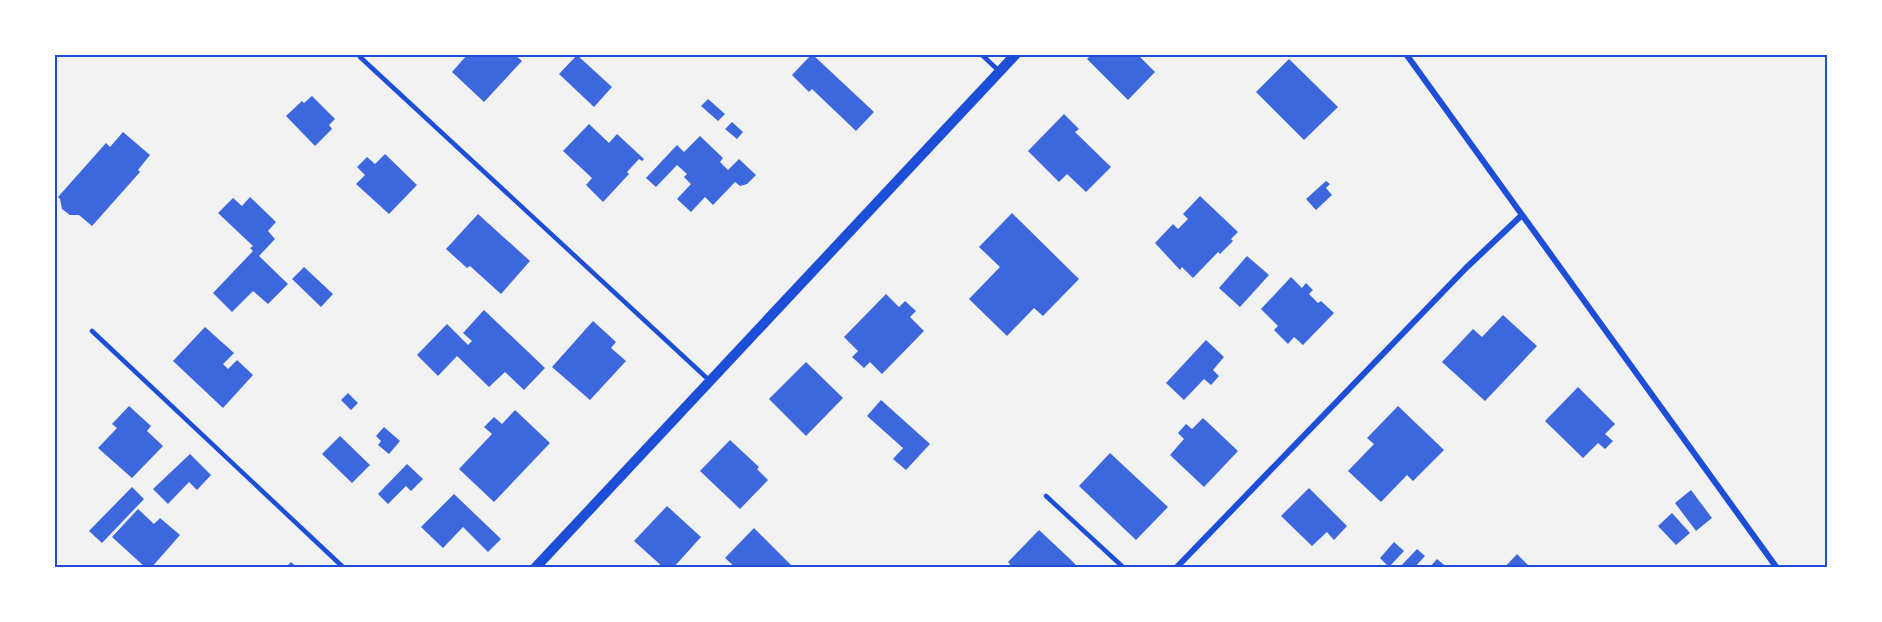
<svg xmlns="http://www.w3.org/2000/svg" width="1882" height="622" font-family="'Noto Sans',sans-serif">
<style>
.building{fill:#3d67dc}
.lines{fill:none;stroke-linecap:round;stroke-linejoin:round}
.service{stroke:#1d4ed8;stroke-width:4.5}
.minor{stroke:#1d4ed8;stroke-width:6}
.tertiary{stroke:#1d4ed8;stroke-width:10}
.neatline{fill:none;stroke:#1d4ed8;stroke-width:2}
</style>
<rect width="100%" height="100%" fill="#f2f2f2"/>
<!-- building -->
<path class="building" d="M468,54H514L522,61L484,102L452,72Z
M812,54L874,112L856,131L812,89L809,92L792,75Z
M1092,54H1137L1155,72L1128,100L1087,59Z
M577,55L612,87L594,107L559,74Z
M1289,59L1338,107L1304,140L1256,92Z
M312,96L335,119L329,125L332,129L315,146L286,116L302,101L304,103Z
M708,99L725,114L718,121L701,106Z
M1064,114L1079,129L1075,132L1111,167L1086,192L1067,174L1059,182L1028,151Z
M732,122L743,132L737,139L725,129Z
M589,124L609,143L617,134L644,159L642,161L639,159L627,172L629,174L603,202L586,185L592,178L563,151Z
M123,132L150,155L138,170L140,172L92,226L79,215H70L62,209L60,199L58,197L106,143L110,147Z
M700,136L723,158L720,162L728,170L739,159L756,175L747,184L740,186L735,182L713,205L705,197L691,212L677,199L691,184L684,177L687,174L677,165L656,187L646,178L677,145L684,152Z
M385,154L417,185L389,214L356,184L365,175L357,167L367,157L375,164Z
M1326,181L1330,184L1326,188L1332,195L1316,210L1306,199Z
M1200,196L1238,232L1231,239L1233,241L1220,254L1218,252L1193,278L1182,267L1180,270L1155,243L1173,224L1178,229L1188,219L1183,214Z
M250,197L276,222L268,231L275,239L259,256L288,284L268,304L253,291L232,312L213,293L253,251L250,248L253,246L218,213L233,198L242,206Z
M1012,213L1079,279L1043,316L1034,308L1007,336L969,299L1000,267L979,247Z
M478,214L530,261L501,294L470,266L467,268L446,249Z
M1247,256L1269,275L1240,307L1219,288Z
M304,267L333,294L321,307L292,279Z
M1291,277L1302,288L1306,283L1313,290L1309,294L1318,303L1321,301L1334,313L1303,345L1294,337L1288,344L1274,330L1278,326L1261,309Z
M886,294L899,307L905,301L916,311L910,317L924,331L882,374L870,362L864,368L852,357L858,351L844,337Z
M484,310L545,368L524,390L505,372L489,387L457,356L438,376L417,355L447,324L468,345L472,341L463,333Z
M1503,315L1537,346L1485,401L1442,362L1473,329L1482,337Z
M593,321L616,342L611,348L626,361L590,400L552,367Z
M205,327L234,353L223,364L228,369L237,360L253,375L223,408L173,361Z
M1206,340L1224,357L1213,370L1219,376L1211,385L1204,379L1184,400L1166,383Z
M806,362L843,398L806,436L769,399Z
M1578,387L1615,424L1605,434L1613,441L1605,449L1598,443L1583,458L1545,421Z
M348,393L358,403L351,410L341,400Z
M881,400L930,444L906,470L893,459L903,448L867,416Z
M129,406L151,426L147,431L163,446L132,478L98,448L117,428L112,424Z
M1398,406L1444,450L1413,481L1407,475L1381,502L1348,471L1374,444L1367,438Z
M515,410L550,443L494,502L459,469L492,434L484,427L494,417L502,424Z
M1203,418L1238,451L1204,487L1170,455L1184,439L1178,433L1186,424L1192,429Z
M384,427L400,441L389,454L378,445L381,441L376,436Z
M340,436L370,465L352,483L322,454Z
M730,440L759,467L757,469L768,480L740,509L700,471Z
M1110,453L1168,507L1136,540L1079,486Z
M190,454L211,475L197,490L189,482L168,504L153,489Z
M407,464L423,479L411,491L406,486L388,504L378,494Z
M132,487L144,499L102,543L89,531Z
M1309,488L1347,526L1334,540L1327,532L1312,546L1281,516Z
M1691,490L1712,518L1696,531L1675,503Z
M454,494L501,539L488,552L463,527L443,548L421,527Z
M667,506L701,537L673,568H664L634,541Z
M138,509L154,524L160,518L180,535L151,568H146L112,537Z
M1672,513L1690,533L1676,545L1658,526Z
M754,528L794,568H736L725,558Z
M1039,530L1070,559L1079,568H1013L1008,562Z
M1394,542L1404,551L1389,567L1380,558Z
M1417,549L1425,556L1414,568H1399Z
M1517,554L1531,568H1504Z
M1437,559L1448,568H1429Z
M291,562L298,568H285Z"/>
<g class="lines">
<!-- service -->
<path class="service" d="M981,54L999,71
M360,57L710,381
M92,331L344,568
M1046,496L1124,568"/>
<!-- minor -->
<path class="minor" d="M1406,54L1777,568
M1176,568L1466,268L1522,215"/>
<!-- tertiary -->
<path class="tertiary" d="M535,568L1016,54"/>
</g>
<!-- border -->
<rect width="1882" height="622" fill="none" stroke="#ffffff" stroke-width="111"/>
<rect x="56" y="56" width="1770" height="510" class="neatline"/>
</svg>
